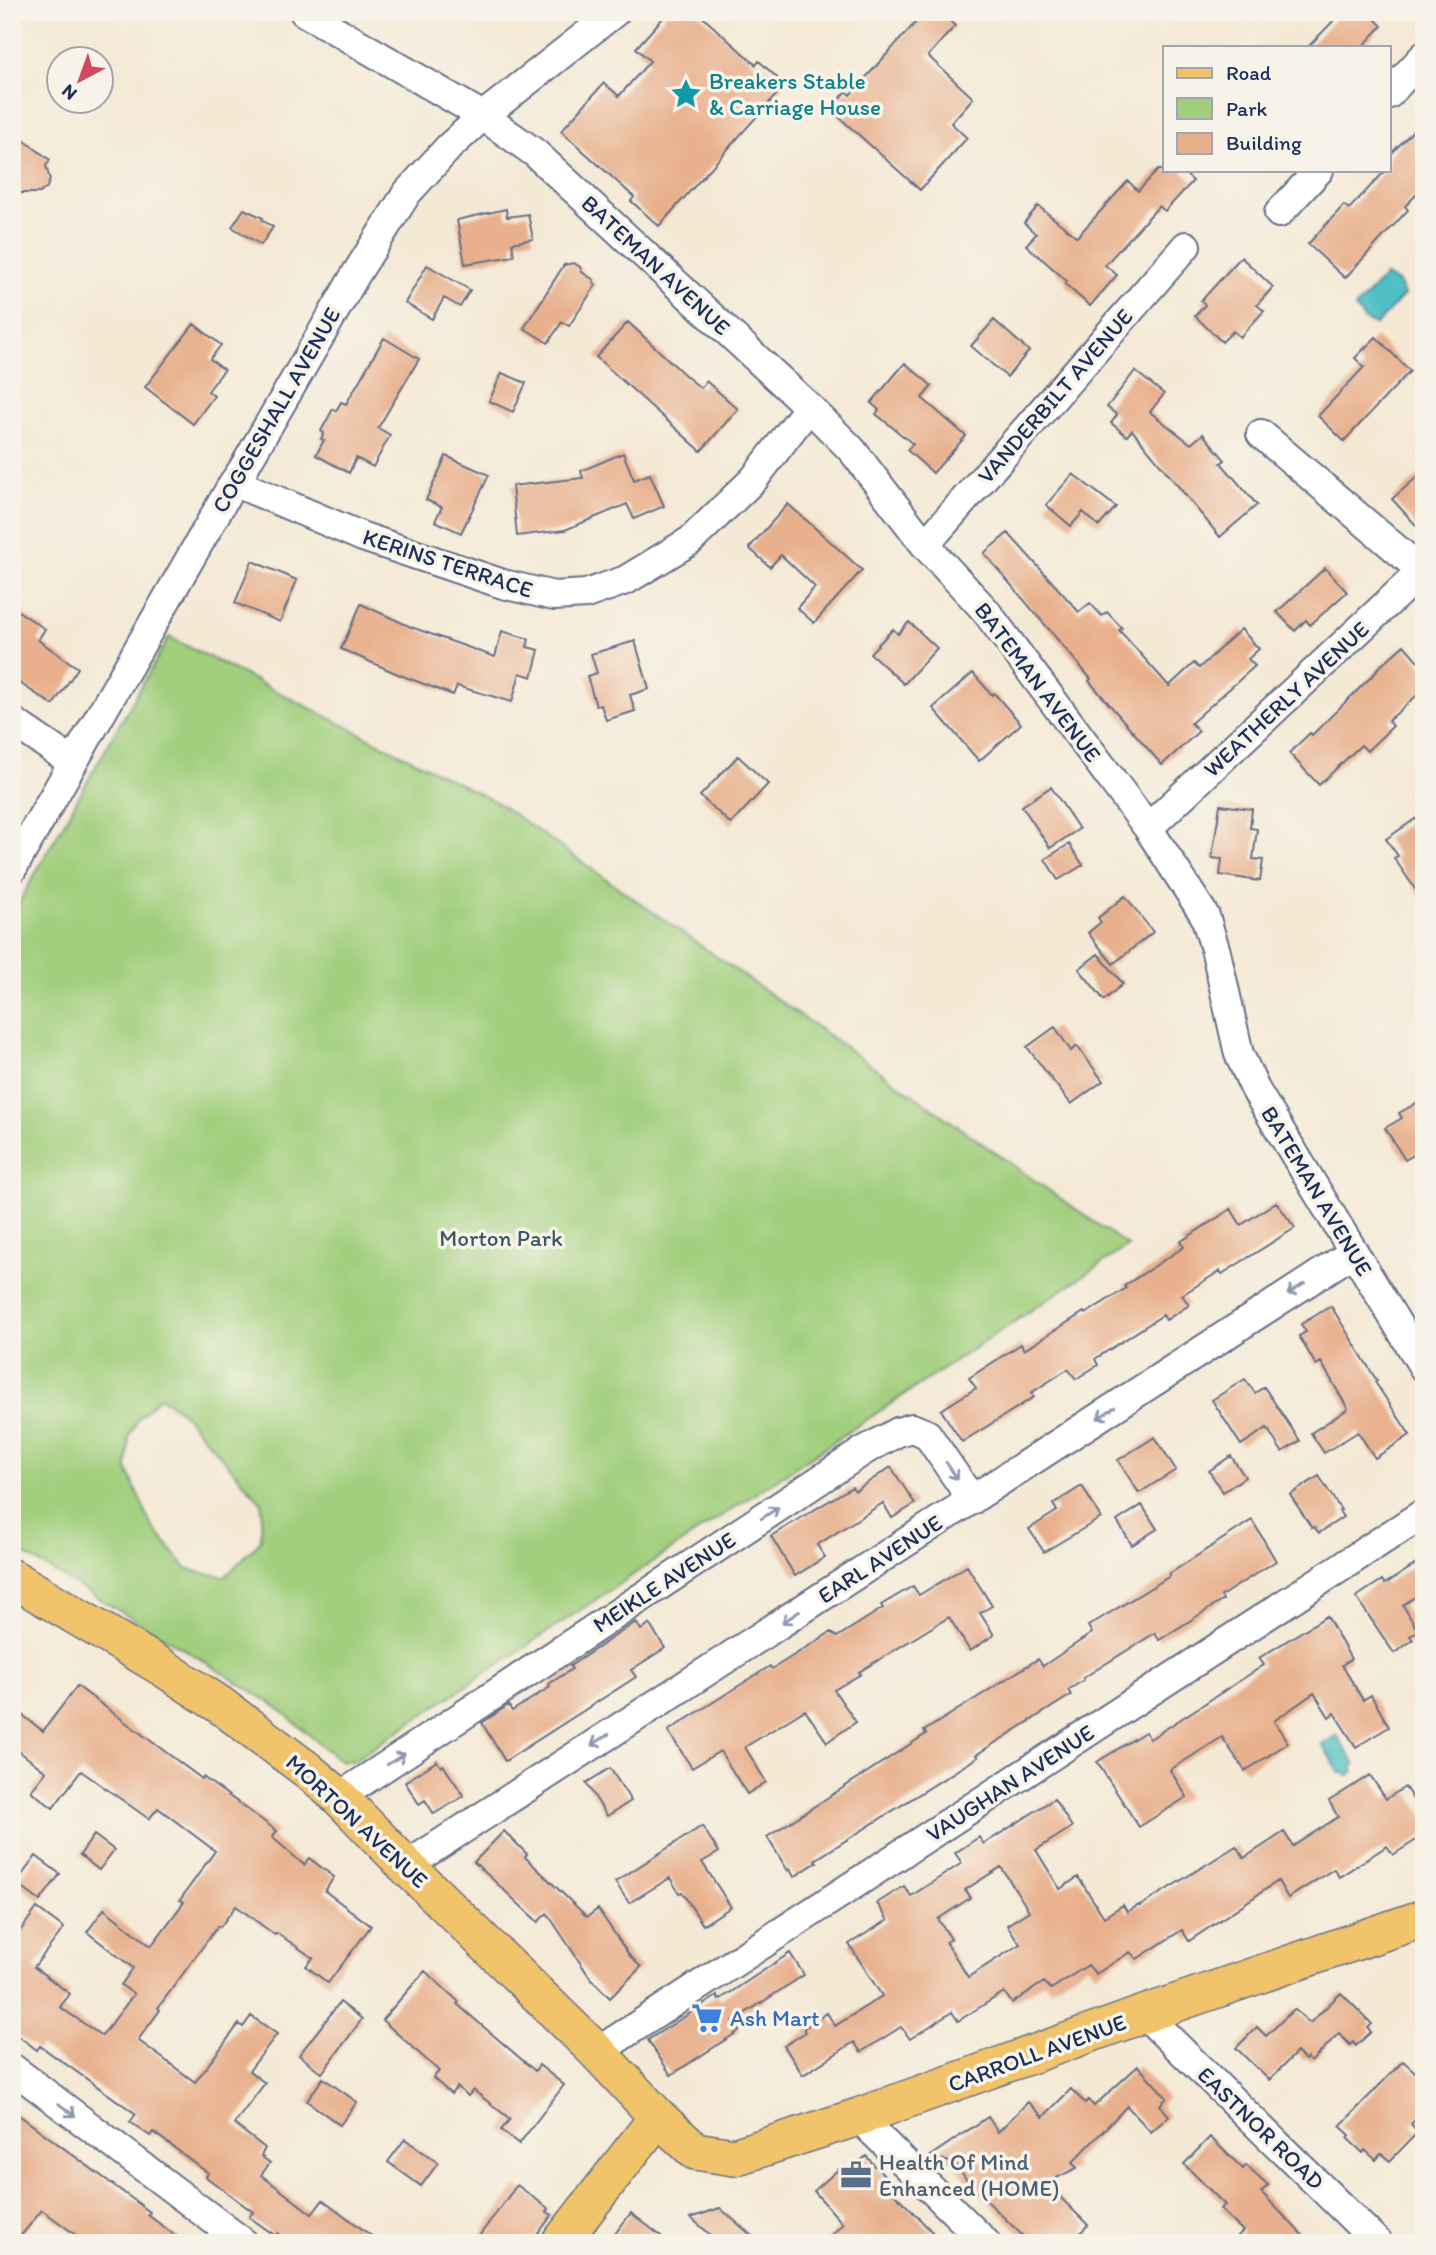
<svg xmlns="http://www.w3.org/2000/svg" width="1436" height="2255" font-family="Itim,sans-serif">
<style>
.green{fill:#a1cf7d;stroke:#5e7f6e;stroke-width:2;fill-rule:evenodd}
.water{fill:#50bfc5;stroke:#367792;stroke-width:2}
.building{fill:#e8b08d;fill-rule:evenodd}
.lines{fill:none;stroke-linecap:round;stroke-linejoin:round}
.minor-casing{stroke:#677088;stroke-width:32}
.major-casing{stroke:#677088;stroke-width:40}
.minor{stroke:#fff;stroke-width:28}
.major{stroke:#f1c36a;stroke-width:37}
.oneway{stroke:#8d97ae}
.labels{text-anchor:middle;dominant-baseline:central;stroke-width:7;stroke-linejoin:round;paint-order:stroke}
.culture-label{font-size:23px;fill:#0d838f;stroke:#f7f3e8;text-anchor:start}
.street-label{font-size:23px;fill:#1b2f5e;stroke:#f7f3e8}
.park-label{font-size:23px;fill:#3c5766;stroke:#f7f3e8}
.shop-label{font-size:23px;fill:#366cbe;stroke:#f7f3e8;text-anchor:start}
.service-label{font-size:23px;fill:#4e5e75;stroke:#f7f3e8;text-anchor:start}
</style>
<rect width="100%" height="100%" fill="#f7f3e8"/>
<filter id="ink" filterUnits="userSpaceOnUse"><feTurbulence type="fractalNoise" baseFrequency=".0143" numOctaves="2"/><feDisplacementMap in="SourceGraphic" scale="14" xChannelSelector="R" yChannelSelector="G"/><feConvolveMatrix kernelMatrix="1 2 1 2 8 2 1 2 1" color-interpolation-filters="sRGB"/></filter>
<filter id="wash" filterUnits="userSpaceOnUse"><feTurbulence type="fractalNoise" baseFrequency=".00686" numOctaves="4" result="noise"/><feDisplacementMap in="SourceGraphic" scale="28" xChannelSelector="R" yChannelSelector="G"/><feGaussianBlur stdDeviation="1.57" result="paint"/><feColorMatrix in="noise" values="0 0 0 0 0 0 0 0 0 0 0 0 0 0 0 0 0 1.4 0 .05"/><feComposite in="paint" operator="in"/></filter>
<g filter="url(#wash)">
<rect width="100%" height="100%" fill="#f4e9d5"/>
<!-- green -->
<path class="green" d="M169,637L498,803L1128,1246L353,1761H342L335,1757L277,1707L197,1657L12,1547V915ZM159,1397L181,1411L262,1503L261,1540L226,1576L201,1573L186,1568L151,1525L127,1469L129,1437L138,1419Z"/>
<!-- water -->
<path class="water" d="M1385,276L1398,282L1404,295L1376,325L1366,321L1355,308Z
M1337,1735L1355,1765L1352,1767L1354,1771L1347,1776L1344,1772L1340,1774L1322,1744Z"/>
<g id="blocks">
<!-- building -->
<path class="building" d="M668,12H697L756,65L759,61L785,85L659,226L631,201L634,197L561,131L604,83L619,96L650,61L636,48Z
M925,12H941L955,26L928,56L973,98L951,123L967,138L920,190L830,109L847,91L850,95Z
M1342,12H1368L1382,26L1362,47H1308Z
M1424,119V187L1405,206L1408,210L1345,278L1308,244L1344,205L1349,209L1386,170H1389V156Z
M12,131L50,160L46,166L50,180L47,187L40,193H12Z
M1158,170H1181L1193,181L1165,211L1159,206L1105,265L1117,275L1090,306L1065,284L1067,281L1026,245L1036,234L1024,223L1038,206L1077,237L1128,181L1138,191Z
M244,209L263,218L262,220L273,227L261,245L232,227Z
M506,209L507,217L528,214L533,239L512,243L514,256L465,264L457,220Z
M1241,257L1273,287L1257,305L1264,311L1240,337L1233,331L1222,342L1195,316L1205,305L1201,301Z
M574,263L580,267L582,272L594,280L593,282L596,285L569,326L562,322L548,343L524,328L564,265Z
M427,265L470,290L460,307L444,298L432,319L405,303Z
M994,320L1029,351L1007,377L971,346Z
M628,322L687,377L701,388L706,381L738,409L701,451L596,357Z
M194,324L221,345L210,359L224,370L208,391L214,396L193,424L145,387Z
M1376,337L1410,371L1344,441L1318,416L1364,367L1355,358Z
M384,338L419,359L378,428L390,435L373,467L356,458L349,473L316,455L324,440L321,439L324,433L321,431L333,409L336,411L341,402L346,404Z
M905,363L932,386L922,398L966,436L933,473L907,450L913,444L876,414L879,410L871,403Z
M1135,371L1164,394L1150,412L1191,444L1203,434L1225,460L1221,463L1257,505L1220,537L1132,430L1127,436L1111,423L1117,415L1107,407Z
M502,373L526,383L513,412L489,401Z
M623,453L634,480L650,474L664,506L634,519L627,504L565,530L517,536L512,486L583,478L581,471Z
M446,456L489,475L461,533L435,521L442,507L426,500Z
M1424,471V534L1392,499Z
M1073,474L1116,507L1099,526L1083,512L1071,526L1046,505Z
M788,504L862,570L814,623L797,608L815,587L781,555L770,567L749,548Z
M1008,533L1079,612L1090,603L1102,616L1107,612L1122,628L1119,630L1169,686L1194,663L1199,668L1241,629L1259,649L1248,659L1255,666L1191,723L1199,731L1162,765L1089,681L1091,679L984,553Z
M252,561L297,580L280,622L235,603Z
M1325,568L1347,592L1310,625L1306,620L1295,631L1277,612Z
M361,604L411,627L495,657L502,631L529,639L527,647L539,650L532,677L520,673L512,702L457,686L453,695L400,675L341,649Z
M12,607L45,629L38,640L78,668L53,705L12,678Z
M909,622L937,648L904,684L870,653L893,629L898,634Z
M635,641L649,689L630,695L635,711L606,720L601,705L596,706L587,676L597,673L591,654Z
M1404,645L1424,668V689L1388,721L1393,726L1367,751L1361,745L1319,785L1289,753L1310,733L1312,735L1377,671L1376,670Z
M973,673L992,695L994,693L1021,724L979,761L933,708Z
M738,756L768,784L731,824L700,796Z
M1051,787L1079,829L1050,848L1022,806Z
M1220,805L1252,809L1250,828L1257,829L1253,859L1263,860L1260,881L1220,875L1222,859L1212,858Z
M1424,813V902L1394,858L1398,856L1386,839Z
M1069,844L1083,865L1058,880L1045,859Z
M1125,896L1153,932L1113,964L1088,933L1101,922L1098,918Z
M1098,954L1123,984L1104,1000L1079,969Z
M1055,1027L1071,1051L1077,1046L1103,1081L1071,1104L1027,1047Z
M1424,1099V1162L1419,1152L1405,1160L1385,1128L1402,1118L1399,1113Z
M1276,1202L1295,1228L1222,1274L1220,1271L1182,1295L1189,1305L1166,1320L1163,1315L1095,1359L1098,1365L1076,1379L1068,1369L1031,1393L1034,1397L962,1442L941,1410L976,1388L969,1378L1021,1344L1024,1350L1084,1312L1085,1314L1126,1288L1124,1286L1184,1247L1180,1242L1231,1209L1241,1225Z
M1331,1306L1377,1381L1375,1382L1410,1435L1375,1458L1358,1432L1324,1453L1311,1433L1348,1409L1321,1362L1316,1365L1299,1336L1306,1332L1301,1324Z
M1245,1379L1255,1393L1264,1387L1300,1441L1282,1452L1267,1428L1241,1445L1212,1400Z
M1155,1437L1176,1470L1139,1493L1118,1460Z
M1231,1456L1245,1477L1223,1492L1209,1471Z
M891,1467L915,1504L892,1518L883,1503L817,1545L825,1557L795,1576L771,1536L852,1487L855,1491Z
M1319,1476L1341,1510L1339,1511L1343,1517L1319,1533L1314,1527L1312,1528L1290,1495Z
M1082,1486L1101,1518L1044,1552L1029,1529L1057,1511L1053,1504Z
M1142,1505L1157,1529L1132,1545L1117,1521Z
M1252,1520L1276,1561L1221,1596L1223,1600L1159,1640L1155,1633L1083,1678L1084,1680L1068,1690L1071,1695L976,1755L978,1757L815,1860L817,1862L794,1877L790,1869L788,1871L767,1837L926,1734L924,1731L1038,1659L1043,1666L1092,1633L1088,1626L1170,1576L1169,1574Z
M1424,1559V1591L1403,1605L1418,1631L1410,1636L1413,1640L1394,1653L1356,1597L1382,1580L1385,1584Z
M967,1566L992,1606L980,1613L994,1635L970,1651L949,1617L859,1672L861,1674L834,1690L856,1722L827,1742L805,1710L745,1747L766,1782L747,1794L720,1751L692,1768L668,1731L770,1666L772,1669L831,1632L837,1637L883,1608L881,1605L913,1586L919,1595Z
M1327,1616L1351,1659L1342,1665L1363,1700L1371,1695L1389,1727L1356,1747L1334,1713L1329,1717L1314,1693L1274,1721L1288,1743L1245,1771L1222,1737L1170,1770L1187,1797L1139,1827L1097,1762L1145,1732L1150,1739L1264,1665L1259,1658Z
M636,1622L641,1630L649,1624L665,1648L631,1670L636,1677L505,1761L482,1723L508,1705L512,1711L550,1687L549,1684L572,1669L570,1666Z
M77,1686L202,1779L203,1777L277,1831L272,1837L304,1865L309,1858L334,1877L325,1891L371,1926L328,1983L306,1966L313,1958L277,1933L275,1935L236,1906L220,1927L218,1926L158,2008L160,2010L138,2040L195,2082L239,2024L243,2027L251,2016L277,2034L249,2071L265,2083L234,2124L265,2148L261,2156L270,2163L261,2175L312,2214L323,2200L381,2243H291L278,2233L276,2236L249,2217L253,2212L206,2177L208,2173L153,2132L150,2136L130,2122L136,2114L40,2046L37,2050L12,2031V1942L37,1908L64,1928L34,1967L70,1994L60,2007L102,2036L134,1994L121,1985L133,1968L87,1932L104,1909L151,1946L184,1902L180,1900L215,1851L158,1808L149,1819L81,1771L53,1808L31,1791L46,1772L12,1746V1707L43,1731Z
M437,1761L441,1767L443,1765L464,1796L434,1814L425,1800L419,1804L405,1782Z
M610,1768L631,1801L607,1816L586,1783Z
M1370,1775L1386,1799L1405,1787L1424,1816V1835L1393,1855L1387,1846L1339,1877L1334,1869L1288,1898L1278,1881L1189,1941L1182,1930L1137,1959L1130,1952L1096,1974L1088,1965L1051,1989L1044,1982L1012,2003L1004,1992L958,2021L952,2012L910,2039L901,2027L861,2052L854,2042L803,2075L784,2046L806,2032L804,2028L827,2013L835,2026L882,1996L849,1944L888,1920L877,1903L904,1886L911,1896L962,1863L955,1853L979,1837L984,1844L1054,1799L1072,1827L1036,1850L1060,1889L1078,1877L1104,1917L1123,1905L1127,1912L1139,1905L1140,1906L1236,1846L1244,1858L1284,1832L1293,1846L1338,1817L1329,1801ZM1001,1867L1029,1911L1007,1925L1020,1944L968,1977L946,1942L951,1939L938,1919L970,1898L965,1890Z
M702,1826L719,1852L702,1862L731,1907L703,1925L682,1892L679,1893L670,1878L629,1903L615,1882Z
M504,1831L527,1854L525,1857L587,1917L598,1909L629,1955L641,1967L610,1998L591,1979L547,1913L538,1922L474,1862Z
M94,1835L114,1850L99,1870L80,1855Z
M36,1856L60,1874L40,1901L16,1883Z
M790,1953L804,1975L733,2021L739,2031L671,2075L648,2040L717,1996L719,2000Z
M425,1971L459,2002L457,2004L535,2071L539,2065L564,2085L519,2144L501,2130L510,2119L473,2090L468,2096L457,2087L451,2094L433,2078L439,2071L382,2020Z
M1341,1993L1372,2024L1368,2028L1371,2032L1356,2046L1353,2042L1350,2045L1339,2033L1311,2062L1307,2058L1305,2060L1297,2052L1269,2080L1236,2048L1257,2027L1266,2036L1294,2009L1310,2023Z
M340,2002L362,2019L322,2073L299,2055Z
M1403,2061L1424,2080V2111L1411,2124L1418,2132L1390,2161L1381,2154L1376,2160L1365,2150L1363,2153L1347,2138L1350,2135L1340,2126Z
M1138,2066L1167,2098L1160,2105L1169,2116L1151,2132L1127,2106L1072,2163L1077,2168L1046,2183L1088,2225L1081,2232L1091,2243H1030L977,2191L975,2192L956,2164L930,2156L988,2117L998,2132L1028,2102L1043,2117L1071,2089L1085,2103L1088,2100L1094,2106Z
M323,2078L357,2102L340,2125L307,2101Z
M12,2110L150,2212L148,2215L185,2243H87L42,2210L15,2243H12Z
M1210,2137L1243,2169L1246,2165L1268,2185L1261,2192L1310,2243H1231L1243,2231L1220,2209L1225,2205L1184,2164Z
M405,2139L438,2163L421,2186L388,2162Z
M866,2156L896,2189L893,2192L943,2243H823L843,2224L814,2191L840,2168L846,2175Z
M517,2185L549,2209L547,2212L552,2215L531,2243H474Z
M720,2208L760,2243H720L691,2218Z
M631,2213L670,2243H608Z"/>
</g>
</g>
<g filter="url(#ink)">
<use href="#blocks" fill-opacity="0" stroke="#677088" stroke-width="2"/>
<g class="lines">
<defs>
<path id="minor" d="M304,12L483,116L535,153L809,407L852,450L925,545L985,610L1148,828L1205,916L1216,952L1239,1054L1255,1089L1424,1368
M1389,94L1424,56
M1279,213L1319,170
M1261,434L1422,571
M234,482L363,537L503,584L554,596L586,594L626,580L690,541L754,479L809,407
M925,545L1186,246
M12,721L72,762
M1148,828L1424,569
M12,869L234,482L243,469L356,274L407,193L449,147L483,116L615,12
M339,1797L865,1450L898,1432L912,1428L927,1434L972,1500
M406,1866L1354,1252
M1144,2014L1378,2243
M597,2052L1424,1513
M12,2068L244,2243
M858,2117L986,2243"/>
<path id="major" d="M12,1578L162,1667L220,1705L306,1769L339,1797L406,1866L597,2052L658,2117L695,2151L734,2157L858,2117L1144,2014L1424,1918
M560,2243L658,2117"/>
</defs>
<!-- minor casing -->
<use href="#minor" class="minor-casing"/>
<!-- major casing -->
<use href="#major" class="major-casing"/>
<!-- minor -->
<use href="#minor" class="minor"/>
<!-- major -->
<use href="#major" class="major"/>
</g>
<!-- one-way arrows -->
<defs><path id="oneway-shaft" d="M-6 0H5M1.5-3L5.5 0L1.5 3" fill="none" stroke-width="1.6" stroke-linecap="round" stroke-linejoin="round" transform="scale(1.75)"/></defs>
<g class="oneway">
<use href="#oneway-shaft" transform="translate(1296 1289) rotate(147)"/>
<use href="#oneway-shaft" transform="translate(1106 1413) rotate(147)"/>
<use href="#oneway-shaft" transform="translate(952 1471) rotate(56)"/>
<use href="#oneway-shaft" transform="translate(770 1513) rotate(-33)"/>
<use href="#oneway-shaft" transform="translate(791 1617) rotate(147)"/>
<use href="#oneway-shaft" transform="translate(600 1740) rotate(147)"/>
<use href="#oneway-shaft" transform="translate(396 1759) rotate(-33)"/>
<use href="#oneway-shaft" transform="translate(67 2110) rotate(37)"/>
</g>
</g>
<!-- icons -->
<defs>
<symbol id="sight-bare" viewBox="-9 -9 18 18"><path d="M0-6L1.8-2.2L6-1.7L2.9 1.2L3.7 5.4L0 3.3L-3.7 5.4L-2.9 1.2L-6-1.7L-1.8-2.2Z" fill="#0f9aa8" stroke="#f7f3e8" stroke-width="2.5" paint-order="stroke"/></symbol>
<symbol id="supermarket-bare" viewBox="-9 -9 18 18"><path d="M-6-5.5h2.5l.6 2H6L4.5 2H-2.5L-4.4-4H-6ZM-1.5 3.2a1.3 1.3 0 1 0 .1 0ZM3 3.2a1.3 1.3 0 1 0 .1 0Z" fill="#3f7fe0" stroke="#f7f3e8" stroke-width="2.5" paint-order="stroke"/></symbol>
<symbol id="office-bare" viewBox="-9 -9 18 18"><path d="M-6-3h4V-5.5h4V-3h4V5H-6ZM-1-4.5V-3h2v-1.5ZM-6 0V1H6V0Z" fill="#5c6f8a" stroke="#f7f3e8" stroke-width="2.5" paint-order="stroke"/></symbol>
</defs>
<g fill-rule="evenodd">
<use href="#sight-bare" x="664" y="72" width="44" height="44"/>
<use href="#supermarket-bare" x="685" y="1996" width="44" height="44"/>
<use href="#office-bare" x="834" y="2153" width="44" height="44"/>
</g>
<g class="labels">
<!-- culture labels -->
<g class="culture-label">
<text x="709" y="81">Breakers Stable<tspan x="709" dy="26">&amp; Carriage House</tspan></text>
</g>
<!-- street labels -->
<g class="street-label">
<text transform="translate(656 265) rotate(43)">BATEMAN AVENUE</text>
<text transform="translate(1055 396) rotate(-49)">VANDERBILT AVENUE</text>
<text transform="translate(276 410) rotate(-60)">COGGESHALL AVENUE</text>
<text transform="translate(448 563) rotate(18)">KERINS TERRACE</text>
<text transform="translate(1038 682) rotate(53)">BATEMAN AVENUE</text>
<text transform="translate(1286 699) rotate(-43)">WEATHERLY AVENUE</text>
<text transform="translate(1317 1191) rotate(59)">BATEMAN AVENUE</text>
<text transform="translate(880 1559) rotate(-33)">EARL AVENUE</text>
<text transform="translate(664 1582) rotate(-33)">MEIKLE AVENUE</text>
<text transform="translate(1010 1783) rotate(-33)">VAUGHAN AVENUE</text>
<text transform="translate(357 1821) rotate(43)">MORTON AVENUE</text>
<text transform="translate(1037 2053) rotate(-20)">CARROLL AVENUE</text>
<text transform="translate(1261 2128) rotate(44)">EASTNOR ROAD</text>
</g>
<!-- park labels -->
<g class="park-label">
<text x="501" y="1238">Morton Park</text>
</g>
<!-- shop labels -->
<g class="shop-label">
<text x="730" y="2018">Ash Mart</text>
</g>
<!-- service labels -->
<g class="service-label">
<text x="879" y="2162">Health Of Mind<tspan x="879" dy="26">Enhanced (HOME)</tspan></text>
</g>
</g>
<!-- margin -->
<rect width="1436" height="2255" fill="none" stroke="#f7f3e8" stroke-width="42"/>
<!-- legend -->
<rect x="1163" y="46" width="228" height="126" fill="#f7f3e8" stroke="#9fa5b1" stroke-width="2"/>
<rect x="1177" y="68" width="35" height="10" fill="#f1c36a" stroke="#9fa5b1" stroke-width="2"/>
<text x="1226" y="80" font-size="21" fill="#1b2f5e">Road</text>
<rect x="1177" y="98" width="35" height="21" fill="#a1cf7d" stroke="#9fa5b1" stroke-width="2"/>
<text x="1226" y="116" font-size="21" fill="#1b2f5e">Park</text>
<rect x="1177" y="133" width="35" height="21" fill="#e8b08d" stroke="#9fa5b1" stroke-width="2"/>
<text x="1226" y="150" font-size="21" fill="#1b2f5e">Building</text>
<!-- north arrow -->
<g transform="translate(80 80) rotate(221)"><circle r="33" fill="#f7f3e8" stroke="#9fa5b1" stroke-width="2"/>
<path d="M0-5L12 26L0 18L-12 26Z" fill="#d1495b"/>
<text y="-10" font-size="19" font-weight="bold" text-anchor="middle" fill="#1b2f5e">N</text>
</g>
</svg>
